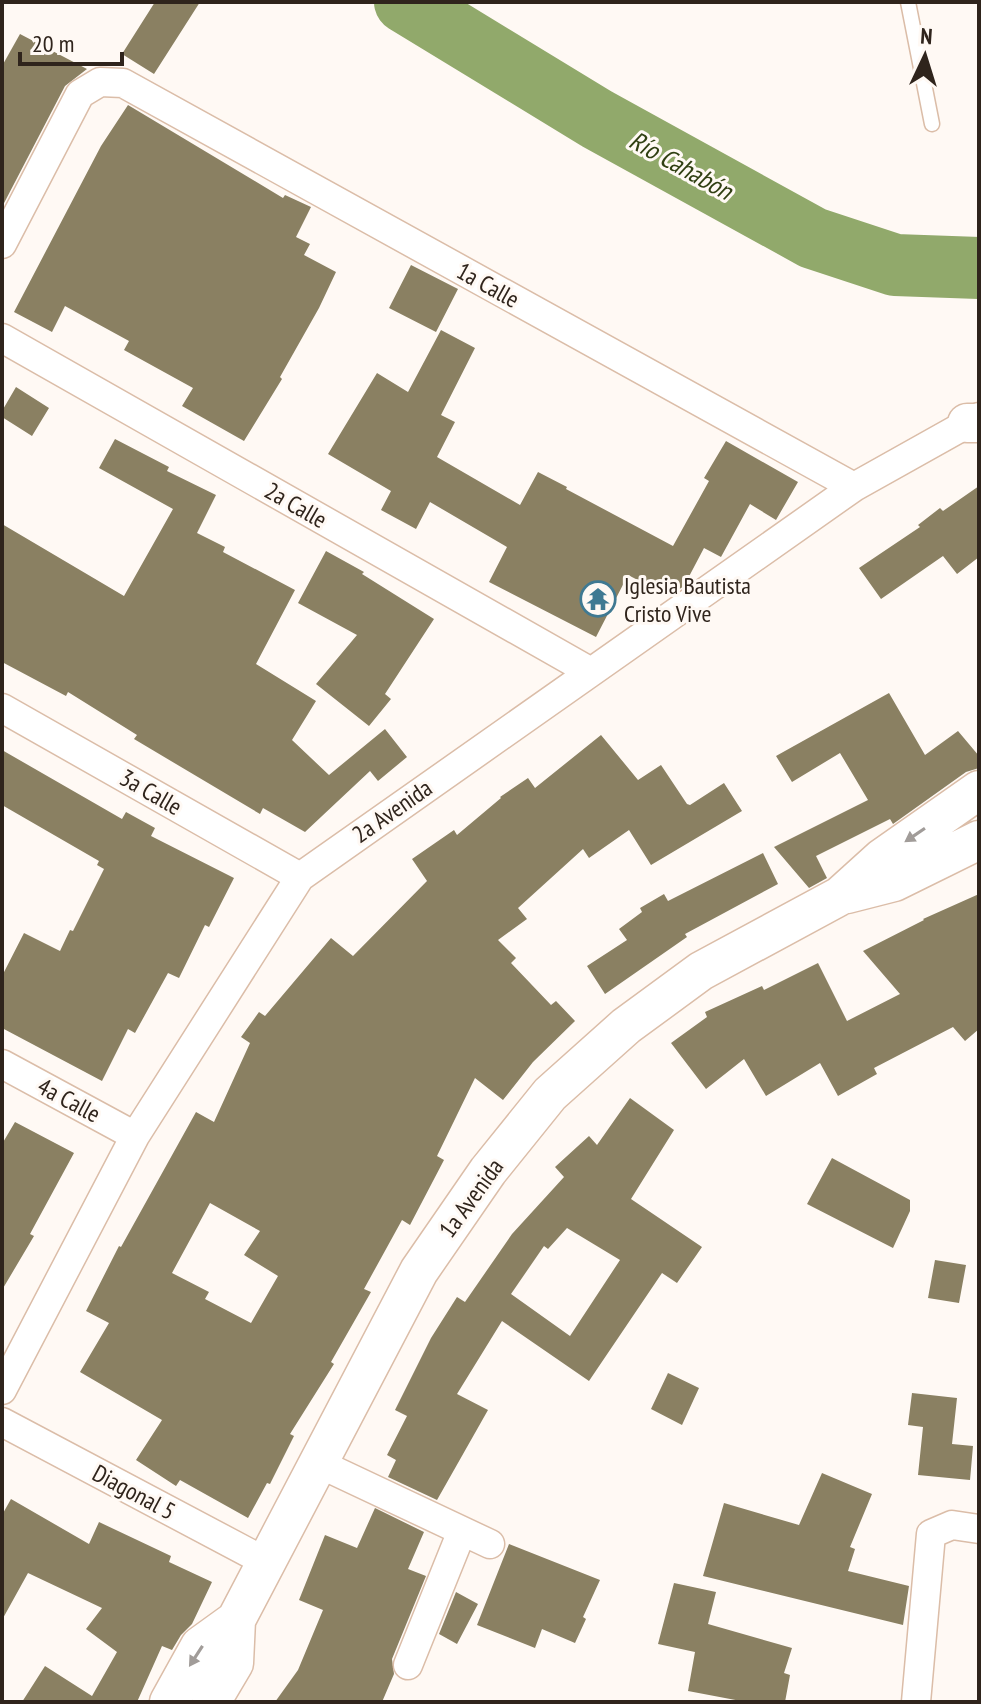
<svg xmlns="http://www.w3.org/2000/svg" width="981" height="1704" font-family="'PT Sans Narrow',sans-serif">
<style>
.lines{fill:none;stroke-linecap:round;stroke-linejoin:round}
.river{stroke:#91a96b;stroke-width:62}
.building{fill:#8a8062;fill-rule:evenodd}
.lane-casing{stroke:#dbbda8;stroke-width:17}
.street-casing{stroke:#dbbda8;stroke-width:31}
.secondary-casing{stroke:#dbbda8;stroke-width:41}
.lane{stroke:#fff;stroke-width:14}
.street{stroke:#fff;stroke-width:28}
.secondary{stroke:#fff;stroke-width:38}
.oneway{fill:#a19c99}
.labels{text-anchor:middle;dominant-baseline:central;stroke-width:6;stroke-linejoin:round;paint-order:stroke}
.street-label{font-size:24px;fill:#2f241c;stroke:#fff9f4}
.poi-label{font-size:24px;fill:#2f241c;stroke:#fff9f4;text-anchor:start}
.water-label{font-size:26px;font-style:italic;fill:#314013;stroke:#fff9f4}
</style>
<rect width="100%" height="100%" fill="#fff9f4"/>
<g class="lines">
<!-- river -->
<path class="river" d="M405,2L597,119L813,238L895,265L979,268"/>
</g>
<!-- building -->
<path class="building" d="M155,2H200L154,74L122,54Z
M20,34L87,69L65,86L2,207V66Z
M128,105L283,198L285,195L311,207L296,237L310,244L304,255L336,272L319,308L280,377L282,379L244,441L182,406L193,388L124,350L129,341L65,306L52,332L14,312L101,146Z
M411,265L458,289L436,332L389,308Z
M441,330L475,348L441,415L455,422L437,457L520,505L538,472L567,487L566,489L673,546L709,481L704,478L726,441L798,482L776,520L750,504L721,557L704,548L684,586L669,596L628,575L596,637L489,582L507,547L430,502L416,529L381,510L391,491L328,454L377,373L408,392Z
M16,387L49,408L32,436L2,417V411Z
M115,439L169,467L167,471L216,495L197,533L225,547L223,552L295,590L256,664L316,701L292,740L329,775L385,729L407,757L378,781L370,771L305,832L263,808L260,814L134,739L137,735L68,692L66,696L2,662V524L124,596L173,509L99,468Z
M979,486V557L957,574L943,556L881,599L859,568L920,527L918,525L940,508L943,511Z
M326,551L364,572L362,574L434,619L385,694L391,699L369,726L316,684L357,635L298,603Z
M889,693L925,755L958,731L979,756V768L966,772L893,824L890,819L816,856L827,878L809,888L774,847L868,800L840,753L792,782L776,756Z
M601,735L638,780L661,765L687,804L690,805L724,783L742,811L651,865L629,830L589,858L583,849L518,908L527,919L498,940L516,958L511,963L551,1005L556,1001L575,1021L533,1062L503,1100L475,1078L437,1156L444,1160L410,1225L402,1220L364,1289L371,1292L331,1362L334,1364L290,1434L294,1436L270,1484L267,1483L248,1518L180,1480L176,1486L136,1460L162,1420L80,1372L109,1323L86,1311L119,1246L121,1247L196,1112L214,1122L250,1043L241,1037L259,1012L265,1016L331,938L353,956L427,881L412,859L454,830L457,835L501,798L500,797L528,778L535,788ZM210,1203L260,1231L244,1255L278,1276L251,1323L205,1299L209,1292L172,1273Z
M2,750L122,819L126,812L155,828L151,836L234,878L209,927L205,925L179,978L168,973L135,1033L128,1029L102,1081L2,1028V976L24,933L60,951L70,930L73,931L104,869L97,865L99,861L2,805Z
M763,853L778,884L685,934L687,937L605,994L587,966L627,940L619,929L642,912L640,908L664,894L668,901Z
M979,894V1029L965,1041L953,1027L874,1068L877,1074L838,1096L820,1063L766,1096L744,1059L706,1089L671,1043L707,1017L705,1012L762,986L764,990L818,963L847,1021L900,994L863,951L924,920L923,919Z
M630,1098L674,1130L631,1199L702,1247L677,1283L662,1273L589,1381L502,1321L457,1394L488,1410L437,1500L388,1477L396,1460L387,1455L407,1416L395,1410L431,1338L457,1297L465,1302L512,1234L564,1177L555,1167L589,1136L597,1145ZM567,1228L620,1260L570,1336L511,1294L544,1246L548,1249Z
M15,1122L74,1153L30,1234L34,1236L2,1290V1144Z
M832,1158L910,1200V1211L893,1248L807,1204Z
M935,1260L966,1265L959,1303L928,1298Z
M668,1373L699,1388L682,1425L651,1409Z
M912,1393L957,1398L952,1444L973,1446L970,1480L918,1475L923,1427L908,1425Z
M822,1473L872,1494L850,1547L855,1549L848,1571L909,1586L903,1625L703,1576L724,1503L799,1525Z
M11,1499L89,1544L99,1522L171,1556L169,1562L212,1582L192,1624L181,1635L172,1650L162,1646L137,1702H22L45,1666L92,1696L117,1652L86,1629L102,1608L28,1573L2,1620V1515Z
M375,1508L424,1532L408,1569L426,1576L392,1659L394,1674L382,1702H275L298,1670L323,1610L299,1600L325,1535L357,1548Z
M509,1544L600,1580L583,1617L586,1619L575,1643L542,1629L535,1648L477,1625Z
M674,1583L716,1592L708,1624L792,1648L784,1673L790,1675L785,1702H746L688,1691L695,1652L658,1644Z
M456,1592L478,1604L457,1644L439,1634Z"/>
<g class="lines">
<defs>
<path id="lane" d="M908,2L932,124"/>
<path id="street" d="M2,244L80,94L100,82L123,83L854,487
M2,338L591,672
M2,708L300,877
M2,1064L135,1136
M2,1390L135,1136L300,877L854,487L979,417
M2,1422L266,1562
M318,1463L490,1544
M408,1665L462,1531
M916,1702L931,1534L952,1525L979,1529"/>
<path id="secondary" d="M967,423H979
M847,894L894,882L979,840
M169,1702L200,1646L236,1620L419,1271L488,1171L550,1094L626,1026L701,971L840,896L882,858L979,790
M211,1702L234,1663L236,1620"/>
</defs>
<!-- lane casing -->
<use href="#lane" class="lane-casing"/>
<!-- street casing -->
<use href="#street" class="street-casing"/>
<!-- secondary casing -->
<use href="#secondary" class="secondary-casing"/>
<!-- lane -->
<use href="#lane" class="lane"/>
<!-- street -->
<use href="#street" class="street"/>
<!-- secondary -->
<use href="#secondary" class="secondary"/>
</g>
<!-- one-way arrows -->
<defs><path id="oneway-solid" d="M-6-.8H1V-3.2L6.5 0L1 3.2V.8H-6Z" transform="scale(2)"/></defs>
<g class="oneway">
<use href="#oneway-solid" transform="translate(915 835) rotate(146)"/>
<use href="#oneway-solid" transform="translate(196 1656) rotate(123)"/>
</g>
<!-- icons -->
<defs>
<symbol id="temple-ring" viewBox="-11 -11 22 22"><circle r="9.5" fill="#fff9f4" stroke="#3f7992" stroke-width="1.5"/><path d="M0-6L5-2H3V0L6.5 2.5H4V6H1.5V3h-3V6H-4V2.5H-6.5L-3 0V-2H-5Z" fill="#3f7992"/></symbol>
</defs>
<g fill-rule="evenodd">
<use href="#temple-ring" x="578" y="579" width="40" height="40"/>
</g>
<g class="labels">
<!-- street labels -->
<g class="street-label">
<text transform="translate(488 285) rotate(29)">1a Calle</text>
<text transform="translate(296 505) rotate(30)">2a Calle</text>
<text transform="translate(151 792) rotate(30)">3a Calle</text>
<text transform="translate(392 811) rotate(-35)">2a Avenida</text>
<text transform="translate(69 1100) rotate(28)">4a Calle</text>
<text transform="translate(471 1198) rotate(-54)">1a Avenida</text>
<text transform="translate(134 1492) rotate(28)">Diagonal 5</text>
</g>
<!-- poi labels -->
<g class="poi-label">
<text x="624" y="585">Iglesia Bautista<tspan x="624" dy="28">Cristo Vive</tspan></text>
</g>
<!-- water labels -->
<g class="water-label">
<text transform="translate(681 165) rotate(29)">Río Cahabón</text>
</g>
</g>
<!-- border -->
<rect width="981" height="1704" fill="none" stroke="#2f241c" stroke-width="8"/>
<!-- north arrow -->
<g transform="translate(925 56) rotate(4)" stroke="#fff9f4" stroke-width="6" paint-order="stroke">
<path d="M0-6L14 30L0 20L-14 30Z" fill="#2f241c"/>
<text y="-12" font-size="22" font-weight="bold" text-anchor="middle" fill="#2f241c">N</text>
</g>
<!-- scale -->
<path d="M20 52v12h102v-12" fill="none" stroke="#2f241c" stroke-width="4"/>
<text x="32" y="52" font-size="24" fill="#2f241c" stroke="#fff9f4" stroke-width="6" paint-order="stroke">20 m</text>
</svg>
